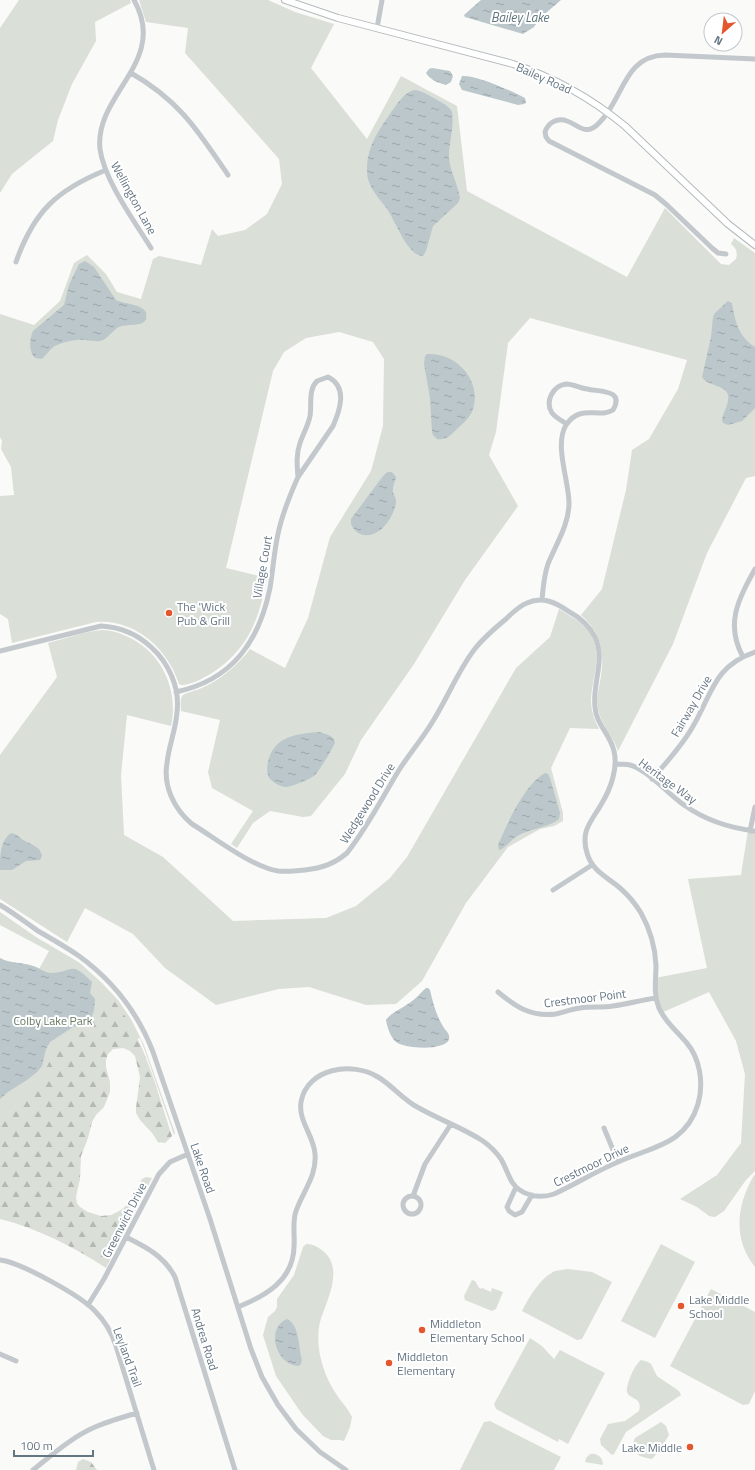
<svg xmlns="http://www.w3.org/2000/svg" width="755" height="1470" font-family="'Titillium Web',sans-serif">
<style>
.green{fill:#dadfd7}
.forest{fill:url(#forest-firs)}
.water{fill:url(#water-ripples)}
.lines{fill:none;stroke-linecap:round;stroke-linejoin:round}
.major-casing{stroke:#b5babe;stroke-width:8}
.minor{stroke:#c3c8cc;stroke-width:5}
.major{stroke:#fff;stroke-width:6}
.poi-dot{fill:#e4572e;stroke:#fff;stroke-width:1.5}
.labels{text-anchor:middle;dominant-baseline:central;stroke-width:4;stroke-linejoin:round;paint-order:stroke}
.street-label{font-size:12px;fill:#657683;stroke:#fff}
.poi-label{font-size:12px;fill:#657683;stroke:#fff;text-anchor:start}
.park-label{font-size:12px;fill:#687a64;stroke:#fff}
.water-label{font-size:13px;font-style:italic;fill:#60757c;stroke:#fff}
</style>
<defs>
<pattern id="forest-firs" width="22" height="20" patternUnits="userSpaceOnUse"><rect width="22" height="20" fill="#dadfd7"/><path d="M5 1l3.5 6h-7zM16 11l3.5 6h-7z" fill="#b4b9b4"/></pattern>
<pattern id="water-ripples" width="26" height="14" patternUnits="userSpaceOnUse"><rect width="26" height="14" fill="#bbc7cb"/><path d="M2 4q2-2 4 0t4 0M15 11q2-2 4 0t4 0" fill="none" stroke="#9ca6aa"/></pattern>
</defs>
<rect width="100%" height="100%" fill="#fafaf8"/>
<!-- green -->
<path class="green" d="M19,0H130L131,3L95,22L96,41L72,84L58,120L53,141L12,174L0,193V28Z
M139,0H268L295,12L334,24L311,68L367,139L401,76L457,106L467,191L627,277L665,208L721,264L729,265L736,259C738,252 736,248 731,244L734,238L755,253V476L746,478L707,553L673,644L618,751C613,736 601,725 598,709C596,700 598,691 600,682C605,654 603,635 581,615L602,589L626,490L632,450L649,439L678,389L687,360L530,318L508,343L496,432L489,455L518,506L465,580L414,664L361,740L345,774L311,816L303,817L270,811L253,823L237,848L231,844L253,811L212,788L208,772L220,720L181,711C181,707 180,699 182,696C184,693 198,690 202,688C221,679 237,666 250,649L285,668L308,618L330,537L371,471L383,426L384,359L373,342L339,332L306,338L284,352L273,371L226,568L267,578C259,619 249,649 212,673C203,678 192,685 181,685L179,684C176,676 173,668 168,661C153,637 125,619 96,622L12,643L8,619L0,614V496L14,495L11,467L1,449L2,441L0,437V314L34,325L60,301L74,263L87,255L106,274L117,292L141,299L153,259L159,256L201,265L212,229L218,236L245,230L267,214L282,184L279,159L185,53L188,28L146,22Z
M559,609C566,614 575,618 582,624C608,647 592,672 591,700C591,710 594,719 599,729L570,728L551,768L563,813V821L554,826L540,829L508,847L466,903L422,981L396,1004L366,1005L309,987L279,989L216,1005L165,968L133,934L85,908L67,942L0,899V755L57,677L48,643C64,639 86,631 102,630C111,630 120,633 128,637C162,652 179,691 171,726L127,715L121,775L124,835L163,857L233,921L326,918L356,906L390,878L407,857L516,668L550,637Z
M748,830L755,831V1171L746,1180L724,1211L715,1217L709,1216L697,1207L680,1199L717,1175L741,1143L745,1074L736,1041L709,992L661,1013L655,978L707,968L688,879L741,875Z
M0,912L36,937L80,963L102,983L118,1000L131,1019L144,1045L175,1133L174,1135L145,1051L140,1038L97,1049L0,1164V958C12,965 27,961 39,969L49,951L0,925Z
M754,1175L755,1176V1267C732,1238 737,1205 754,1175Z
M306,1244C313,1244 318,1247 323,1251C345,1269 326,1301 320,1322C318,1329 318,1342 319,1349C321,1364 327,1380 335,1392C340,1401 348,1408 352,1417L350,1427L344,1441L340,1440H331L323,1436L302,1414L276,1376L263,1335L268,1317L275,1311L277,1307V1299L294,1275L303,1247Z
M661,1244L695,1262L655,1338L621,1321Z
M568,1269L592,1272L612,1282L582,1339L577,1340L522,1311C529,1297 540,1278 555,1271C559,1270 564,1270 568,1269Z
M472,1280L475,1281L480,1289L482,1288L491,1292L492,1288L503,1292L496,1309L492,1311L465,1300L464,1296Z
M711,1289L755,1312V1391L749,1404L743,1405L670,1366Z
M530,1338L542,1346L554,1359L560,1350L605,1373L568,1444L559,1439L558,1442L496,1409L494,1404Z
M641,1360L648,1362L651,1364L657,1376L679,1391L681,1395L626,1432L614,1454L612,1455L601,1445L600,1439L608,1424L625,1421L639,1411C643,1396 629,1400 627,1392C626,1384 635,1364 641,1360Z
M490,1421L561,1457L554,1470H460L484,1422Z
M661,1422L666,1426L669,1435L660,1450L652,1459C644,1458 634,1455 631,1447L635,1438Z
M590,1454C597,1453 603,1457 603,1465L585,1462L586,1458Z"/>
<!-- forest -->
<path class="forest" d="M111,1001H114C145,1038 157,1091 172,1136L165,1143L158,1142L152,1133L140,1120L136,1113V1108L140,1077L135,1056L130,1051L123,1048L113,1049L108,1054L106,1060V1067L110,1082V1092L104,1107L96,1115L92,1122L88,1138L81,1156L80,1179L76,1197L77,1203L80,1207L88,1212L101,1216L111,1215L121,1210L127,1205L142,1179L146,1177L152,1178L106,1268C74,1247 37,1228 0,1219V1126L19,1099L41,1079L56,1048L59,1043L88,1024Z
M83,1459L91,1462L97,1470H76L78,1462Z"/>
<!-- water -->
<path class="water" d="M481,0H561L539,19L534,27L523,34L465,17L464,15Z
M432,68L450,71L453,76L451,82L446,85C439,83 430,80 426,73L429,69Z
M462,76C476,75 512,91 525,98L526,103L524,104L518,105L462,90L459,84Z
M416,90C424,92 432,97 439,101C443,103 448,106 451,110C456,119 448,147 449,159C451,173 458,185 460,198L458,203L433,226L426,251L423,256C408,256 396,223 389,212C383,202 374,195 370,184C367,179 367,172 367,166C368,145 380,128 392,111C398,103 405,91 416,90Z
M85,261L94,267L116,300C126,305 139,303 146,312C149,330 130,322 119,327C113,330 109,337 103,340C97,343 90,340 85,340C76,339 63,342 55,346C50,349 46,355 42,359L35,358C29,352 29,340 33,331L64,305L69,285L79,264Z
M728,301L732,303C735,322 739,337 755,347V408L742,421L728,425L723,423L722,420C723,413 730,402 728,395C726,385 707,386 702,377L711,337L713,317L715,313Z
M427,354C456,352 482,380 473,409C470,417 464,423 458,428C452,434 446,441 437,439L433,435L432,432L430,398L424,364L425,356Z
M388,472H392L396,477C395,482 392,487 393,492C394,496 396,498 396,501C395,515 382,535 368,535C360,536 354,531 351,524V519L383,476Z
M319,732C326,734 333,735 335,742C333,749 320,769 316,774C312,779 291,787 285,787C280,786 274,783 271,780C266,775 267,768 268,762C274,736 296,734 319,732Z
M545,773L548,774L550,778L560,813L559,819C550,827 530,829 519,835C512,838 505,849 499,850L498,845C507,824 524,785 545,773Z
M11,833C18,834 19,838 25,841C32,845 41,847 42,856L40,860L26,861L12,870H0C0,856 0,841 11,833Z
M0,958C10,964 22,962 33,966C40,968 43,972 50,973C74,973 69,959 92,982L90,993L95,999L94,1011L91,1018L83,1024L73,1027L50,1042L46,1049L42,1066L37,1072L27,1080L8,1092L0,1099Z
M426,988H428L430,990C433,1004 437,1017 444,1028C447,1032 450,1034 449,1039C446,1051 405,1049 396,1042C391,1038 387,1027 386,1020C390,1013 405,1007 412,1001C418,997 421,992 426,988Z
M287,1319C300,1325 298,1347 302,1360L301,1364L299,1366C276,1366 265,1328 287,1319Z"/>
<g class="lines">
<defs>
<path id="major" d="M285,0L338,18L513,64C554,77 592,99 625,126L728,224L755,245"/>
</defs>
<!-- major casing -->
<use href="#major" class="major-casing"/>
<!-- minor -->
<path class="minor" d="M134,0C169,62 94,94 100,149C104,180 135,222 151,248
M377,28L382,0
M131,73C180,101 198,131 228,175
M726,254L718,253L712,248L667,205L655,195L549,141L546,137L545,132C548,123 557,117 567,121C579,125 586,137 599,123C624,99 623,56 665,55L755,59
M16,262C34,211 57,190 106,170
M328,377C348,387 340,410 333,426L298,477C297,465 296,454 300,443C303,434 308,426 310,416C312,404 308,390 317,381Z
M542,600C543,588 544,575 548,564C556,544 569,525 569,503C569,481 554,445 566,425C581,403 599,419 613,410C625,389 599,392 587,389C580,388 573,384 566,384C552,386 545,402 552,413C556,418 562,421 567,424
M0,651L101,626C120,627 137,634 151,647C169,663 180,688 177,712C176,729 169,745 167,763C163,786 174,809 192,824C215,838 252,867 278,871C287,872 296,871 305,870C322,868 334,864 347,853C367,828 382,798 399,770C410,753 423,738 433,721C448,697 458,671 474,650C483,638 494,629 506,619C512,613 519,606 527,603C542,596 555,602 568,611C579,617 589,625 595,637C606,660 592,683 595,707C596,724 610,734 614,751C618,768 611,788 602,803C592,821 580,830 587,853C592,871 607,877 620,888C628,895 635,903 641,913C650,929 655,946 656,965C656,980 653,993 659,1008C665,1022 676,1030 686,1042C700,1058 704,1083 698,1104C686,1145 651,1147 618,1162C596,1171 576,1184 554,1194C540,1199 521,1196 512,1182C508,1175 505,1166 501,1159C496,1152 490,1146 483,1141C463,1128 440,1120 419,1108C403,1100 393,1086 378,1077C352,1061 307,1068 301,1102C298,1121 314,1136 315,1154C317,1176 303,1191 296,1211C292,1222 295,1235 294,1247C293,1281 265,1296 238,1307
M743,657C725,624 738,600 755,569
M176,692C232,680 259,642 270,588C273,570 274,552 278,534C282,514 290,495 298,477
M615,764C620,764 625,764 630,765C648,770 668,794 684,805C705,820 730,828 755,831
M652,779C666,763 681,747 692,728C712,695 713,666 755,652
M750,831L755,807
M553,890L592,865
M0,905C14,913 25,922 38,931C52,939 66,947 79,956C112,980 138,1013 153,1052L210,1219L251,1349L262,1377L278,1405L296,1429L320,1452L346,1470
M498,992C516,1007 531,1017 556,1014C564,1012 572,1009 580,1008C591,1006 602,1008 613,1006C628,1004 641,1000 656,998
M604,1128L618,1162
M516,1187L507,1207L509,1211L515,1215L522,1212L532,1195
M413,1196L425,1164L451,1124
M403 1205a9 9 0 1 1 18 0a9 9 0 1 1-18 0Z
M126,1237C146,1247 164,1256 175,1277L235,1470
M0,1260C20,1262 79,1295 94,1310C104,1320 112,1333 116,1346L154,1470
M88,1305L104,1279L159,1174L170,1162L188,1154
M0,1354L16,1361
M33,1470C53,1454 72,1437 95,1427C109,1421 123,1417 137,1413"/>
<!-- major -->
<use href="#major" class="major"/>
</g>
<!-- markers -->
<g class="poi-dot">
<circle cx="169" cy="613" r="4"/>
<circle cx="681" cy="1306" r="4"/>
<circle cx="422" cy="1330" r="4"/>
<circle cx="389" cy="1363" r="4"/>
<circle cx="690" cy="1447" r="4"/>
</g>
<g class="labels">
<!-- street labels -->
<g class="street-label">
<text transform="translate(544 78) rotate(24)">Bailey Road</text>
<text transform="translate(134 198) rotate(61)">Wellington Lane</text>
<text transform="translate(262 567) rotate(-80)">Village Court</text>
<text transform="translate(691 706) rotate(-60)">Fairway Drive</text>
<text transform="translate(668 781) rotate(36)">Heritage Way</text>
<text transform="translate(367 803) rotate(-58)">Wedgewood Drive</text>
<text transform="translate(585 998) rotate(-7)">Crestmoor Point</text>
<text transform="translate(591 1165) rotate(-26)">Crestmoor Drive</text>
<text transform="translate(203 1168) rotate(71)">Lake Road</text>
<text transform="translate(124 1220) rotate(-63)">Greenwich Drive</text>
<text transform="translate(205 1339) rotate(73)">Andrea Road</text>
<text transform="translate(128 1357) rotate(70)">Leyland Trail</text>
</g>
<!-- poi labels -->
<g class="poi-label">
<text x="177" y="606">The 'Wick<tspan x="177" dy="14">Pub &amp; Grill</tspan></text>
<text x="689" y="1299">Lake Middle<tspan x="689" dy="14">School</tspan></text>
<text x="430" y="1323">Middleton<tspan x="430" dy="14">Elementary School</tspan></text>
<text x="397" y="1356">Middleton<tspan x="397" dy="14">Elementary</tspan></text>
<text x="682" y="1447" text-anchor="end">Lake Middle</text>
</g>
<!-- park labels -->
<g class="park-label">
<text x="53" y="1020">Colby Lake Park</text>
</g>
<!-- water labels -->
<g class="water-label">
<text x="520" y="17">Bailey Lake</text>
</g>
</g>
<!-- north arrow -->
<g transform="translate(723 32) rotate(208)"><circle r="19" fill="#ffffff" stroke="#c1c8cd"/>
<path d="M0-3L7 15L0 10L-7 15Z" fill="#e4572e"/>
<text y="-6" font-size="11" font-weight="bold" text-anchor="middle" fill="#657683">N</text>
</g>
<!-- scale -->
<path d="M14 1450v6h79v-6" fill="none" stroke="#657683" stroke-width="2"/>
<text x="20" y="1450" font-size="12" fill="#657683" stroke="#ffffff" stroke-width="3" paint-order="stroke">100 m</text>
</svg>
